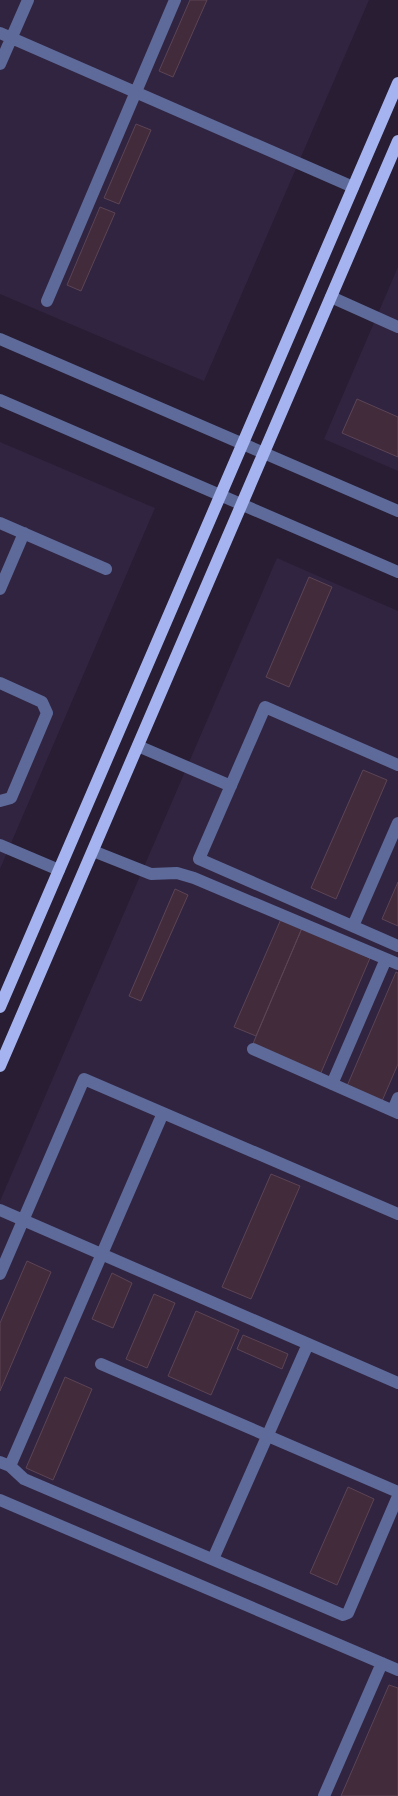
<svg xmlns="http://www.w3.org/2000/svg" width="398" height="1796" font-family="Commissioner,sans-serif">
<style>
.built{fill:#312440}
.building{fill:#422b3b;stroke:#5c4455}
.lines{fill:none;stroke-linecap:round;stroke-linejoin:round}
.minor{stroke:#5e6a9a;stroke-width:12}
.major{stroke:#a5b4f0;stroke-width:12}
</style>
<rect width="100%" height="100%" fill="#281d33"/>
<!-- built -->
<path class="built" d="M0,0H369L204,381L0,294Z
M398,267V471L324,439Z
M0,442L155,508L0,869Z
M277,558L398,611V1796H0V1201Z"/>
<!-- building -->
<path class="building" d="M190,0H207L173,77L159,71Z
M136,124L151,130L119,204L104,198Z
M100,207L115,213L81,291L67,285Z
M357,399L398,417V457L342,433Z
M309,577L332,587L289,687L266,677Z
M363,770L387,780L336,899L311,888Z
M398,882V926L382,919Z
M175,889L188,895L141,1001L129,996Z
M281,919L302,928L256,1036L234,1027Z
M302,928L370,958L320,1075L252,1046Z
M396,972L398,973V1064L382,1101L347,1086Z
M271,1174L300,1186L251,1299L222,1287Z
M27,1261L51,1272L0,1391V1323Z
M112,1273L132,1283L113,1328L92,1319Z
M154,1294L175,1303L147,1368L126,1359Z
M196,1311L239,1330L211,1395L168,1376Z
M243,1335L288,1354L282,1369L237,1349Z
M65,1377L92,1389L53,1480L26,1468Z
M348,1487L374,1499L337,1585L310,1573Z
M389,1685L398,1688V1796H341Z"/>
<g class="lines">
<!-- minor -->
<path class="minor" d="M0,33L353,187
M0,64L28,0
M331,297L398,327
M47,301L175,0
M0,339L398,511
M0,400L398,572
M0,523L106,569
M0,589L24,533
M0,683L42,702L47,713L11,798L0,801
M138,746L231,786
M398,765L265,707L199,859L398,946
M0,845L59,870
M93,851L151,874L177,873L194,878L398,964
M353,926L398,823
M253,1049L398,1113
M332,1084L386,959
M393,1110L398,1098
M0,1210L398,1383
M0,1274L84,1079L398,1214
M101,1364L398,1492
M0,1462L10,1466L24,1479L343,1615L348,1613L398,1496
M10,1466L163,1113
M0,1500L398,1670
M213,1559L308,1344
M324,1796L382,1663"/>
<!-- major -->
<path class="major" d="M0,1007L398,83
M0,1066L398,141"/>
</g>
</svg>
